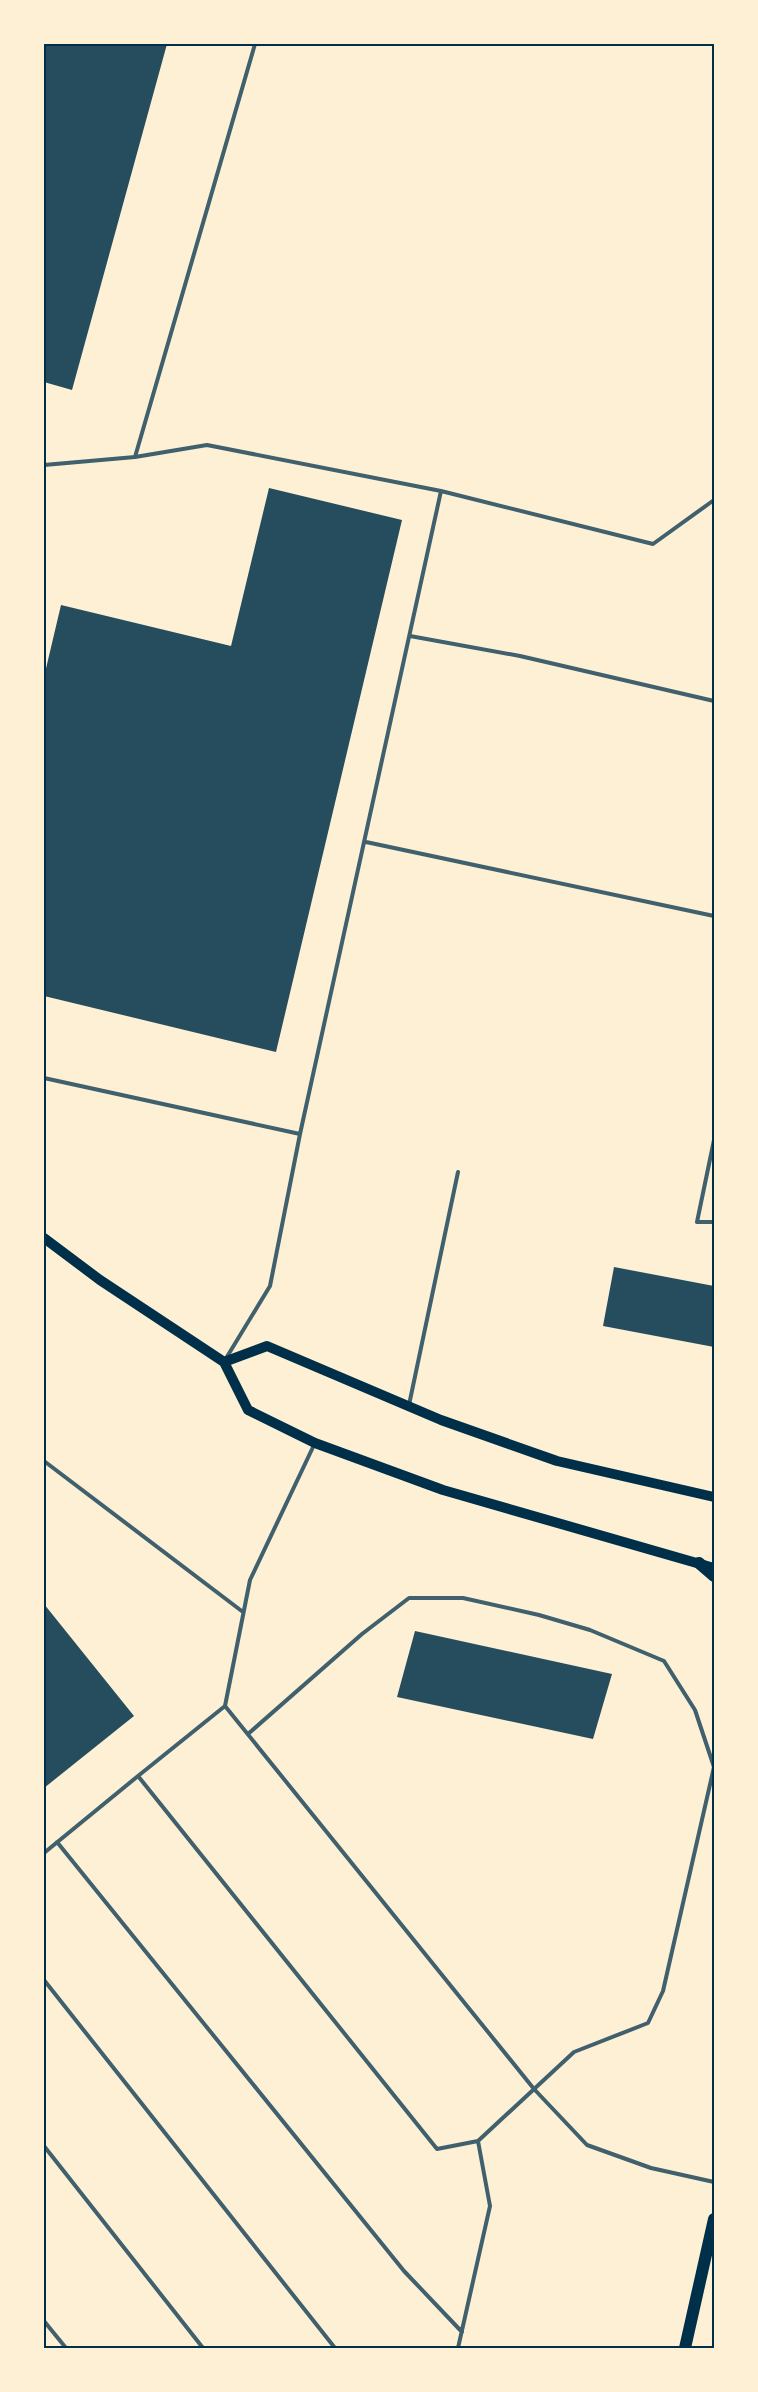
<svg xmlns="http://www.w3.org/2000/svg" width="758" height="2392" font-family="Lato,sans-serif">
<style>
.building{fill:#264d5e}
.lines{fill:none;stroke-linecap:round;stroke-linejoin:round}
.service{stroke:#3f606c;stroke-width:4}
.secondary{stroke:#003049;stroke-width:10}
.primary{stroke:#003049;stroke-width:12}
.neatline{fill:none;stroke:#003049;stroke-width:2}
</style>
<rect width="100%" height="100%" fill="#fdf0d5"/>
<!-- building -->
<path class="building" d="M44,44H167L72,390L44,382Z
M269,488L402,520L276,1052L44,996V677L61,605L231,646Z
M614,1267L714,1286V1347L603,1326Z
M44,1604L134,1716L44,1788Z
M415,1631L612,1674L593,1739L397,1697Z"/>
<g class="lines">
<!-- service -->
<path class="service" d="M135,457L255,44
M44,465L135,457L207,445L441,491
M410,636L520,656L714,701
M366,842L714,916
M44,1078L300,1134
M714,1140L697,1222H714
M225,1360L270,1286L300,1134L441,491L653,544L714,500
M409,1405L458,1172
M314,1445L250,1580L225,1706L534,2089L587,2145L651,2168L714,2182
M44,1461L243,1612
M248,1734L362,1634L409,1598H463L539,1615L590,1630L664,1661L695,1710L714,1767L663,1991L648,2023L574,2052L478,2141L490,2206L458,2348
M138,1776L225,1706
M57,1842L404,2271L462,2332
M44,1853L138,1776L437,2149L478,2141
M44,1980L335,2348
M44,2146L203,2348
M44,2321L66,2348"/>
<!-- secondary -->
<path class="secondary" d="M44,1238L100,1280L224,1362L248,1410L315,1443L443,1490L714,1568
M224,1362L267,1346L441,1420L557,1461L714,1497"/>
<!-- primary -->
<path class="primary" d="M699,1563L714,1576
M685,2348L714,2219"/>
</g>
<!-- border -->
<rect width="758" height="2392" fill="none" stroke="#fdf0d5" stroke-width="90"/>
<rect x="45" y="45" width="668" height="2302" class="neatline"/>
</svg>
